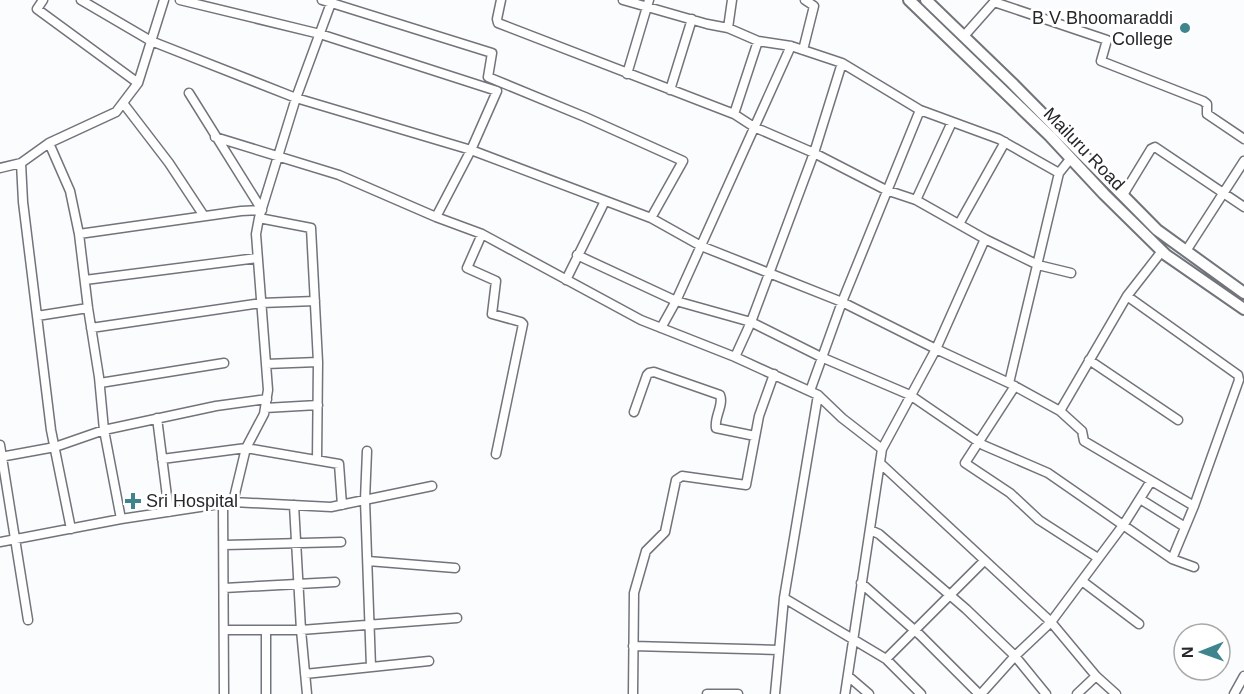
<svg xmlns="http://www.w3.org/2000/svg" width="1244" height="694" font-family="Arial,sans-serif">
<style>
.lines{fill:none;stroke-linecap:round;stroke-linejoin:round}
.street-casing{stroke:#71747a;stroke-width:11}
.secondary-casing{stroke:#71747a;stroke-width:14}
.street{stroke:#fff;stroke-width:8}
.secondary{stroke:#fff;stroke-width:10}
.poi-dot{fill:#3e858d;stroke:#fff;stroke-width:2}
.labels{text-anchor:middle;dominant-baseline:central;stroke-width:6;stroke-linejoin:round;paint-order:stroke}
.poi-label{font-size:18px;fill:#252729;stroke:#fff;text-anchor:end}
.street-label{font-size:18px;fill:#252729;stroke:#fff}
</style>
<rect width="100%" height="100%" fill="#fafcfe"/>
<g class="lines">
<defs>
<path id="street" d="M43,0L37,9L138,83
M81,0L151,41L296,98L471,150L651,218L701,246L842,302L936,349L1009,383L1060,411L1082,431L1084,441L1194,506
M180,0L320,34L497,91L471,150L436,217L482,234L641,320L735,357L818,395L842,418L882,449
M322,0L492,53L488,77L585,117L683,161L651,218
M501,0L497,19L498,23L734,114L754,127L814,153L886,190L916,200L985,239L1038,265L1071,273
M623,0L707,24L728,28L758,41L791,46L842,63L920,110L999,139L1059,173L1071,158
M728,28L732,0
M964,36L994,2L1107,40L1101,61L1203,101L1207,104V114L1244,139
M803,50L814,6L805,0
M627,74L649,0
M670,90L692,19
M189,93L262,210
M123,103L169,163L204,216
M734,114L758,41
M215,137L339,175L436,217
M49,143L70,191L79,234L88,308L99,377L104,430L121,519
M21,163L23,202L51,430L71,529
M0,168L21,163L49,143L116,112L138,83L164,0
M1123,195L1151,149L1155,147L1244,207
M916,200L952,122
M259,218L311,228L318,362L266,364
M959,224L1005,142
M79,234L241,211L262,210
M482,234L467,268L496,281L492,314L521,322L523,324L496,454
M1186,251L1244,161
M577,255L676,301L751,322L821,357L910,395L983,445L1048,473L1172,559L1194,567
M85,280L257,258
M566,280L605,201
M1127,296L1238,375L1239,380L1194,506L1172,559
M37,316L88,308
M91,328L261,303L315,301
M661,328L676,301L791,46
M735,357L751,322L814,153L842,63
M1089,360L1178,420
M100,383L224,363
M1009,383L1059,173
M1015,386L965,463L1010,493L1039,520L1098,558
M810,391L842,302L920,110
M265,408L318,405
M1060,411L1127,296L1162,251
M634,412L647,375L649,373L654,372L720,395C724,405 714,417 716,428L755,436
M157,418L169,512
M0,445L28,620
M367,451L365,500L371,667
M0,457L55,447L104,430L216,406L267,399
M162,459L246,448L339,464L342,505
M317,460L318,362
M880,463L1051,622L1096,676L1116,694
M1140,499L1185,527
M233,502L246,448L264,414L268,390L256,234L259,218L296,98L331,3
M223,503L224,694
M294,505L301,630L307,694
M870,530L879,534L966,609L1015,656L1046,694
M0,542L121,519L233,502L331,507L432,486
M224,545L341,542
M368,561L455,568
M1082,581L1139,624
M861,583L920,635L979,694
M224,588L335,582
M784,598L886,659L921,694
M224,630H301L457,618
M266,630V694
M633,646L779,650
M886,659L984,561
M305,674L429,661
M848,676L869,694
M633,694L634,593L646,551L665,532L676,480L682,476L746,485L759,416L774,374
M707,694H738
M775,694L784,598L818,395
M845,694L882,449L936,349L985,239
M981,694L1015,656L1051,622L1124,524L1151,481
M1077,694L1096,676
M1234,694L1244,676"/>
<path id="secondary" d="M909,0L1050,136L1104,194L1166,255L1244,309
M926,0L1012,83L1157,230L1244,293"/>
</defs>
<!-- street casing -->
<use href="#street" class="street-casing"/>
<!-- secondary casing -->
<use href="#secondary" class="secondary-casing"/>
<!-- street -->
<use href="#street" class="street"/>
<!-- secondary -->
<use href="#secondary" class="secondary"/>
</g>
<!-- markers -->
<g class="poi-dot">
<circle cx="1185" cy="28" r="6"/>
<path d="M130 492h6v6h6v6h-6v6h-6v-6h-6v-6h6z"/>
</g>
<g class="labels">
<!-- poi labels -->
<g class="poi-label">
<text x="1173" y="18">B V Bhoomaraddi<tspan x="1173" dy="21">College</tspan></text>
<text x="146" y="501" text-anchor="start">Sri Hospital</text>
</g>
<!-- street labels -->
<g class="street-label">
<text transform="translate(1084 149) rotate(46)">Mailuru Road</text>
</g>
</g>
<!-- north arrow -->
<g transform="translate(1202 652) rotate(269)"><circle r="28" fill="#ffffff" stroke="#a8a9a9" stroke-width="1.5"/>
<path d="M0-4.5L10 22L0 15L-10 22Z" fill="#3e858d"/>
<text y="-9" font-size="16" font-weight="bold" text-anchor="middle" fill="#252729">N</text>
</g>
</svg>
